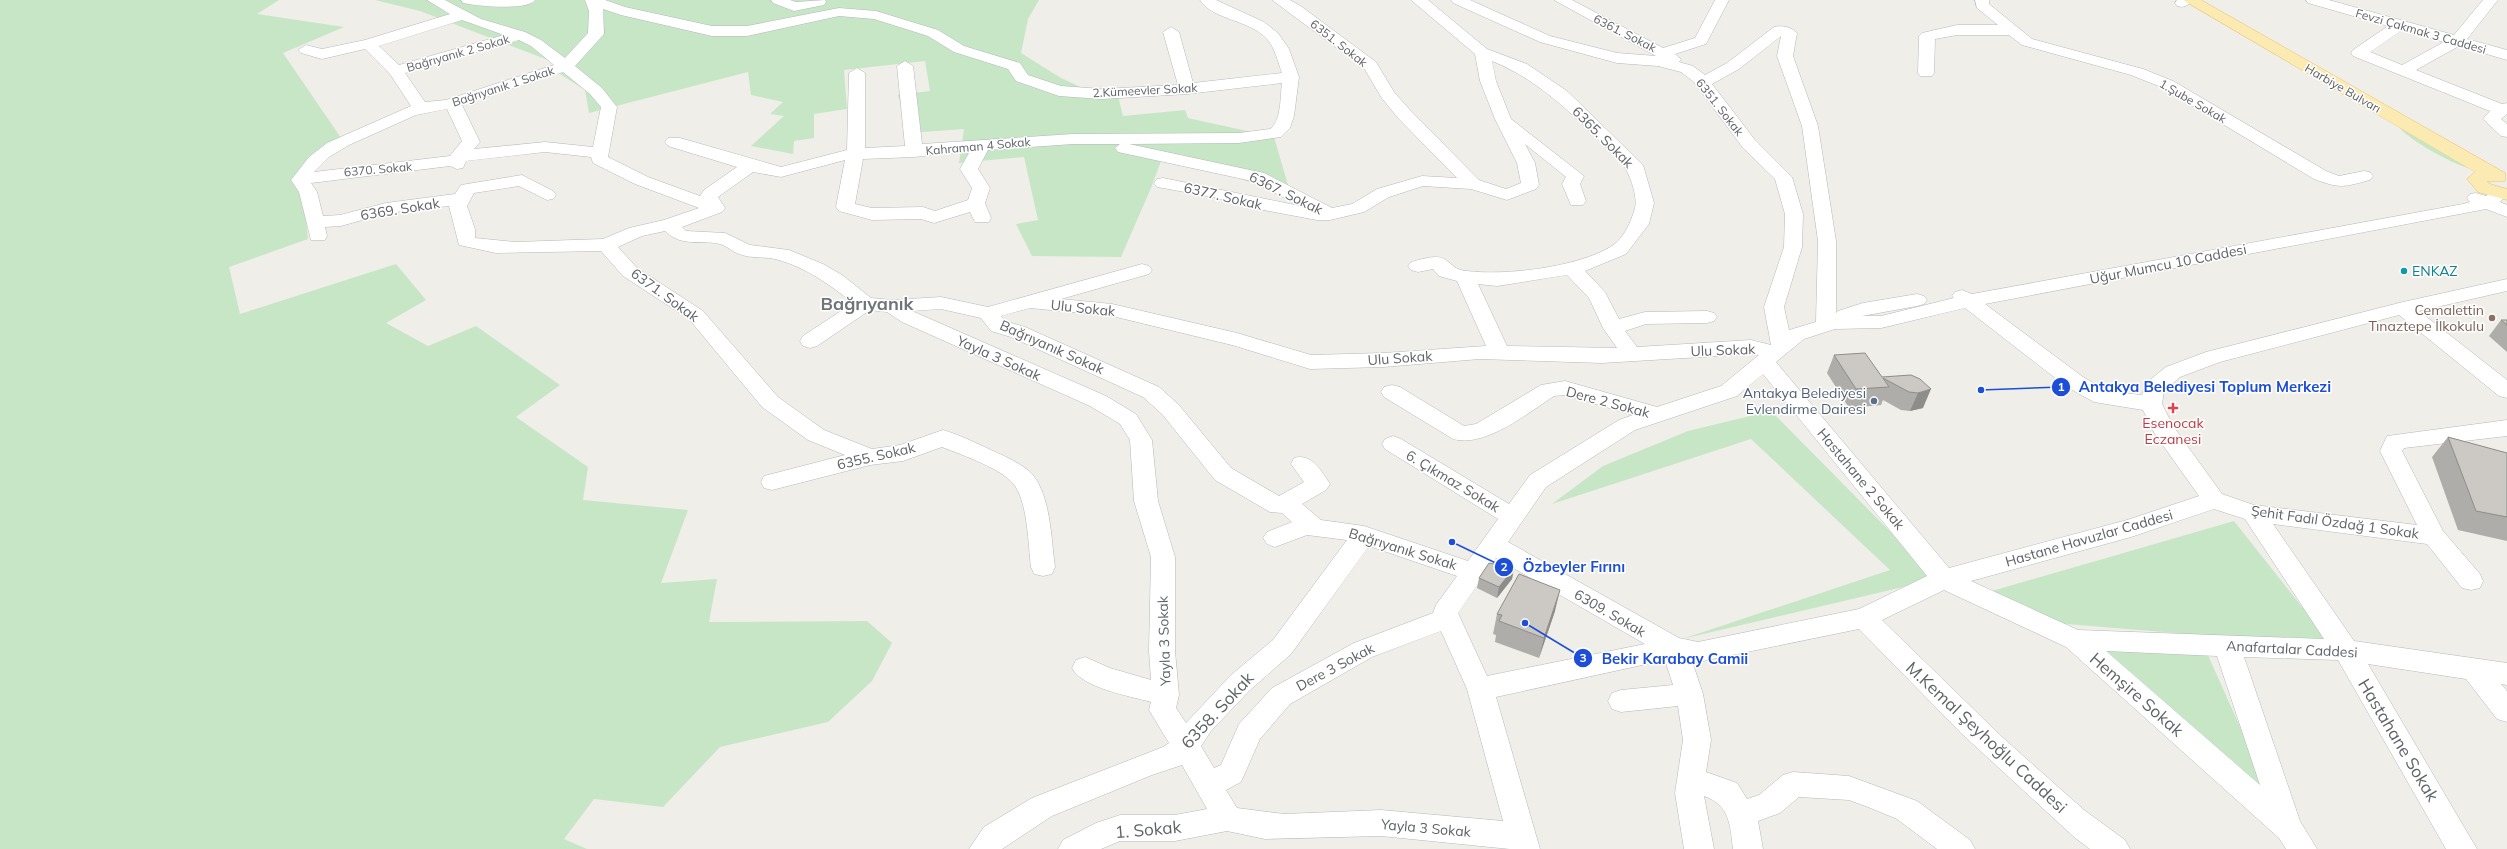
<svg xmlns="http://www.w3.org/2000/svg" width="2507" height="849" font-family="Mulish,sans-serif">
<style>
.green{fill:#c7e6c6}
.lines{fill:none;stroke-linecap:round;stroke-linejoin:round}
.minor-casing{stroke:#b5b8bb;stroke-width:1}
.major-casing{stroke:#eabf66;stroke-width:1}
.minor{fill:#fff;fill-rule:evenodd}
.major{fill:#fbebb2;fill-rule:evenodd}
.wall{fill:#afada9}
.shaded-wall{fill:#8f8d89}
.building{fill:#ccc9c4;stroke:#8f8d89}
.culture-dot{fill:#0f9aa8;stroke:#fff;stroke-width:1.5}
.education-dot{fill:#8d6e63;stroke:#fff;stroke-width:1.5}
.service-dot{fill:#5c6f8a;stroke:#fff;stroke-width:1.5}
.health-dot{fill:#e0444e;stroke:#fff;stroke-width:1.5}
.labels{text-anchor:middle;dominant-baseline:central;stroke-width:3;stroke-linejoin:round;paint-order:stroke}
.far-street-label{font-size:12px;fill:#5f6367;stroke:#fff}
.street-label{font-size:14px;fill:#5f6367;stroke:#fff}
.culture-label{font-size:14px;fill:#0d838f;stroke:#fff;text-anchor:start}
.education-label{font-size:14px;fill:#785e54;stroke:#fff;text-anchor:end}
.service-label{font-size:14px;fill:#4e5e75;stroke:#fff;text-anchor:end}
.health-label{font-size:14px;fill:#be3a42;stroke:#fff}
.near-street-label{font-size:17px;fill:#5f6367;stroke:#fff}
.district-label{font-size:18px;font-weight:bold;fill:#707579;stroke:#fff}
.leader{fill:none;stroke:#1d4ed8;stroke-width:1.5}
.callout-dot{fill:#1d4ed8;stroke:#fff;stroke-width:1.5}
.mark-label{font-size:12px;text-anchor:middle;font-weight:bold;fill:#fff}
.callout-label{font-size:15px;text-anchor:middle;font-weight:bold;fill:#1d4ed8;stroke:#fff;stroke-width:3;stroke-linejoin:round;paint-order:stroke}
</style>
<rect width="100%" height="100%" fill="#f0eee8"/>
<!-- green -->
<path class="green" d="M0,0H279L257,14L344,27L283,53L341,138L302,183L308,239L229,267L240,314L396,264L426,300L386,323L428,346L476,326L560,385L516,417L588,467L583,500L688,510L661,583L717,579L709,622L867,621L892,643L872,681L828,722L720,747L663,807L594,799L564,839L587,849H0Z
M375,0H1039L1028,19L1021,53L1061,78L1087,90L1116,88L1123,116L1185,110L1188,118L1274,137L1288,185L1273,192L1183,155L1164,153L1151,188L1121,257L1032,256L1016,224L1038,220L1024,157L959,163L964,129L908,133L898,95L930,91L925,61L844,70L847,109L814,114V138L794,141L793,154L751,146L784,116L770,114L783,102L751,95L748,72L589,113L585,90L549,67L556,63L420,11Z
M2399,126L2469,168C2456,166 2403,137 2399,126Z
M1771,411L1937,579L1682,639L1890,570L1751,439L1552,504L1603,466L1688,431Z
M2234,521L2333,646L2042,622L1992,591Z
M2103,648L2207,653L2274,803Z"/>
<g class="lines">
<defs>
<path id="minor" d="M427,0H445L481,19L525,32L541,40L565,58L588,33L589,11L585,0H605L625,7L712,26H747L839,8L876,11L938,30L964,46L1020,63L1028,75L1061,86L1102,89L1178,85L1163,32L1171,27L1179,32L1193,83L1282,73C1278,62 1275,48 1267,39C1249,19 1214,21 1200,0H1216L1264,22L1278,33L1289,49L1299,77L1294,116L1290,128L1281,137L1239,143L1129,144L1264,173L1332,208L1352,204L1377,189L1422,176L1457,178L1398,118L1381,97L1364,68L1272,0H1290L1302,7L1376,62L1394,92L1410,110L1479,180L1506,189L1521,183L1517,163L1495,119L1480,81L1475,54L1411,0H1428L1487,49L1527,64L1567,91L1643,165L1654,203L1649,224L1626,254L1585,271L1605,292L1619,319L1645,312L1707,311L1714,313L1717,317L1714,321L1707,323L1646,324L1625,331L1637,347L1751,340L1771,345L1764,307L1784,247L1785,214L1775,179L1743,148L1694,82L1681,72L1658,66L1617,63L1540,42L1453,3L1451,0H1470L1550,36L1617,53L1656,56L1554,0H1572L1663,48L1695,38L1715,0H1729L1706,44L1675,54L1681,59L1679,62L1693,66L1705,75L1727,63L1774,27C1781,25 1792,27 1797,33L1793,56L1818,126L1836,241V313L1838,311L1863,303L1917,294L1924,296L1927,300L1924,304L1917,306L1862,316H1881L1954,298L1952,296L1955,292L1962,290L1972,294L2463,204L2470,202L2467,198L2470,194L2476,193L2486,196L2492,190H2504L2507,194L2500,202L2507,205V217L2486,209L1985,304L2083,377L2107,391L2142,395L2146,383L2166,367L2206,352L2403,302L2507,279V291L2419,311L2507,380V398L2499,396L2399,315L2220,362L2180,377L2164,391L2162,404L2173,426L2222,494L2254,505L2417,525L2380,451L2387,436L2507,420V436L2404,448L2402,451L2443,531L2480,574L2483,581L2480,588L2471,590L2462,588L2427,544L2273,524L2354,641L2507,663V685L2501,684L2507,691V722L2497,719L2466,679L2368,664L2477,849H2446L2338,660L2244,657L2300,821L2317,849H2286L2279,838L2066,647L1944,590L1882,620L2002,737L2084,810L2125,840L2130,849H2090L2074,837L1961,733L1859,629L1698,662L1692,661L1703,694L1711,740L1706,772L1737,783L1747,799L1759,795L1783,775L1793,772L1849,776L1917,801L1970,840L1975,849H1937L1897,819L1868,807L1849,800L1799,797L1780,813L1758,821L1763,849H1733C1730,825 1730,805 1704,796L1714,849H1684L1675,793L1683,740L1678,706L1621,712L1612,709L1608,701L1612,693L1621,690L1673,685L1665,660L1496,697L1540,849H1510L1381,836L1265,839L1227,831L1175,841H1120L1101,849H1058L1063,840L1096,823L1120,815H1175L1207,809L1182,765L1152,775L1052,816L1002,849H969L984,827L1032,798L1163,747L1169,743L1149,710L1151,702C1130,696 1082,688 1072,668L1076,660L1085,657L1110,668L1151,680L1149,651L1151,557L1134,501L1130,440L1120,424L1090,406L902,322L887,312L870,310L817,346L810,348L803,346L800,341L803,336L853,303C830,285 807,268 779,260C766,256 752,259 739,254C733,252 727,246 720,244C699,239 683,248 665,231L642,236L618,247L637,268L703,311L778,397L824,430L872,449L900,445L943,430C960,435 976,443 991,450C1004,456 1018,462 1029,471C1051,491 1051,540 1055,567L1052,574L1043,576L1034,574L1031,567C1028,544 1028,505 1015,486C1004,469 962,455 942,447L903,461L870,465L772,490L764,488L761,482L764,476L845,455L808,440L762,407L689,319L623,276L601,251L496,253L459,245L449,206L387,213L341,226L325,227L327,236L325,240H311L299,192L291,180L309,157L327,143L411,106L390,74L365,49L322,59L301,53L298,50L306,45L322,49L365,40L450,14ZM603,9L621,15L712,36H747L839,16L874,19L928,36L954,52L1008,69L1016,81L1059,96L1102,99L1187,94L1282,83C1280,96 1282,120 1270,129L1239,133L1073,134L922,144L913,66L905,61L897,66L905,146L865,148V73L857,68L849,73L847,150L781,167L680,138H668L665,142L668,146L737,167L704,190L700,196L648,177L608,157L617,107L602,88L575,66L604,34ZM462,20L504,35L399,65L379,46ZM1781,36L1777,56L1802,126L1818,241L1816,322L1789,330L1784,307L1802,247L1803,214L1792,177L1755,140L1712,84L1739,69ZM519,40L531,46L554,65L446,100L425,102L405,73ZM1492,61C1544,82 1580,122 1620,161C1629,170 1638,196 1635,208C1631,222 1624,238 1612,246C1579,267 1505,276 1467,271C1454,270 1454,265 1444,259C1436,254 1420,260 1411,262L1408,266L1411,270L1418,272L1433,269L1439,276L1457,281L1486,346L1383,353L1311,355L1237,333L1112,304L1061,299L1149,274L1152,270L1149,266L1142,264L988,307L941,297L892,300L871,298L842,275L823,264L789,250L750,245L725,233L686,231L682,227L722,212L725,208L718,197L753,172L781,177L845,160L836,207L839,211L872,220L921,219L934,223L970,212L975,222H989L991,218L985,203L990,188L978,169L988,150L1073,144H1120L1115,148L1118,152L1252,181L1300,206L1163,178L1157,179L1154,183L1157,187L1213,197L1258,209L1317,220H1330L1364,212L1389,197L1423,186L1471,189L1507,200L1536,189L1539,185L1535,163L1525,144L1566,177L1562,184L1571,205H1583L1586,201L1580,184L1584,176L1511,119L1496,81ZM563,72L590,94L601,107L593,147L545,142L474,149L480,142L462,105ZM447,109L462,141L450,156L314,172L329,157L349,145L416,115ZM970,151L960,169L972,188L968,200L935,211L923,207L872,208L855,204L863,159L914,157ZM545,152L591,157L593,163L635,184L699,208L664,220L629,228L603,239L515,242L475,238V229L467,206L474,193L519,186L547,200L553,199L556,195L553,191L522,175L461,185L455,194L386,203L340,215L323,216L317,192L311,183L450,166L457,169L463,168L466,161ZM1567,275L1589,298L1603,328L1617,348L1507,346L1478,284L1497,286ZM1030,308L1112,316L1232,345L1310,369L1383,367L1480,359L1602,363L1751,354L1759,355L1721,386L1657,407L1565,381L1541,385L1476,424L1464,426L1400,387L1392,385L1384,387L1381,392L1384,397L1453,439C1485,448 1528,413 1554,396L1565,395L1633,415L1619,420L1530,475L1509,504L1401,439L1393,436L1385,439L1382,444L1385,449L1498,519L1468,561L1364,526L1321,520L1302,504L1326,490L1330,484C1321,470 1311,453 1294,458L1291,464L1304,482L1279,496L1231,468L1178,404L1159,387L1025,327L1005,321L1001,316ZM1965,308L2067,387L2094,402L2143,410L2155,434L2199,496L2127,520L1949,568L1776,362L1804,339L1835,329L1881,328ZM941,309L981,318L991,331L1011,337L1143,397L1162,414L1215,480L1270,512L1282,513L1292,522L1267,532L1263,538L1267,544L1275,547L1307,535L1347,540L1273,640L1231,675L1186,723L1176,708L1179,695L1175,651V557L1158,501L1152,440L1136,414L1106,396L912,311ZM1763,374L1927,576L1859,609L1698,642L1679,638L1508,542L1546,487L1635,430L1737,396ZM2214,509L2245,519L2324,639L2078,630L1971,581L2131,537ZM1369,546L1457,576L1436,605L1433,613L1354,643L1272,688L1239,724L1221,765L1214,768L1201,746L1211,731L1249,691L1291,654ZM1496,558L1645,644L1487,676L1458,613ZM1441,631L1467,689L1503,821L1381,810L1284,814L1237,808L1226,790L1241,782L1260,739L1290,704L1372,657ZM2106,651L2217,656L2260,785Z
M461,0H535C528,11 476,6 463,3Z
M771,0H790L796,2L825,0L826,2L824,5L794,11L773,3Z
M1975,0H1989V4L2032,39L2143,69L2173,81L2326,171L2339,176L2364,171L2370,172L2373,176L2370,180C2343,187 2341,189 2314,179L2161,87L2131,75L2022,45L2009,35H1957L1935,39L1934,73L1932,76H1920L1918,73L1919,36L1922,33L1957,25H1998L1977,8Z
M2177,0H2192C2188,6 2184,8 2177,6L2175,3Z
M2306,0H2329L2454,35L2483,0H2498L2467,39L2507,50V60L2459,46L2416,70L2502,104L2507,103V114L2501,119L2507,124V137L2501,136L2483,119L2490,111L2353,56L2351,53L2353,50L2388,26L2308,3ZM2402,30L2444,42L2402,65L2370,52Z"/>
<path id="major" d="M2183,0H2201L2505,173V181H2487L2490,184L2507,189V200L2478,192L2467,179L2475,172Z"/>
</defs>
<!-- minor casing -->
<use href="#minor" class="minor-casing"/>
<!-- major casing -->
<use href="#major" class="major-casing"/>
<!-- minor -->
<use href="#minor" class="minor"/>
<!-- major -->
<use href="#major" class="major"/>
</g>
<!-- wall -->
<path class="wall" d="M2501,320H2507V352L2489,336Z
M1834,355L1882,377L1920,379L1923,408L1910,411L1901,410L1883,400L1881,405L1849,408L1827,373Z
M2448,437L2507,453V541L2458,530L2432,457Z
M1514,568L1512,579L1497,598L1477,588L1479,578Z
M1555,611L1539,658L1495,642L1496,635L1493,634L1497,614Z"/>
<!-- shaded-wall -->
<path class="shaded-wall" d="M1931,389L1923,408L1910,411L1918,393Z
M1514,568L1512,579L1497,598L1499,587Z
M1560,590L1555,611L1539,658L1544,638Z"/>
<!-- building -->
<path class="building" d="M2501,320H2507V325Z
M1865,353L1882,377L1911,375L1920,379L1931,389L1918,393L1909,392L1883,378L1889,387L1856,389L1834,355Z
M2448,437L2507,453V517L2476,511Z
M1489,563L1514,568L1499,587L1479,578Z
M1519,574L1560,590L1544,638L1499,621L1502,615L1497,614Z"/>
<!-- markers -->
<circle class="culture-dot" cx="2404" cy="271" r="4"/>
<circle class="education-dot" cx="2492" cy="318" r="4"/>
<circle class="service-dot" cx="1874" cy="401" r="4"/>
<path class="health-dot" d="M2171 402h4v4h4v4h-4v4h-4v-4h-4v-4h4z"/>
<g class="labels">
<!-- far-street labels -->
<g class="far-street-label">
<text transform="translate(2421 31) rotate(16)">Fevzi Çakmak 3 Caddesi</text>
<text transform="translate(1625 33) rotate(27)">6361. Sokak</text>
<text transform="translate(1339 43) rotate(38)">6351. Sokak</text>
<text transform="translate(458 53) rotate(-16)">Bağrıyanık 2 Sokak</text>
<text transform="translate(503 86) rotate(-18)">Bağrıyanık 1 Sokak</text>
<text transform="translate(2343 88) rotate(30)">Harbiye Bulvarı</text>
<text transform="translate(1145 90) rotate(-3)">2.Kümeevler Sokak</text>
<text transform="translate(2193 101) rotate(30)">1.Şube Sokak</text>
<text transform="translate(1720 107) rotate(52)">6351. Sokak</text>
<text transform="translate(978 146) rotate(-5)">Kahraman 4 Sokak</text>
<text transform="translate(378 169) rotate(-5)">6370. Sokak</text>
</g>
<!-- street labels -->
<g class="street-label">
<text transform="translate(1603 137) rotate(45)">6365. Sokak</text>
<text transform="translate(1286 193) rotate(26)">6367. Sokak</text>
<text transform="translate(1223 196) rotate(13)">6377. Sokak</text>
<text transform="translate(400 209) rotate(-9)">6369. Sokak</text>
<text transform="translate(2168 264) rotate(-11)">Uğur Mumcu 10 Caddesi</text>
<text transform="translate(665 295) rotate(36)">6371. Sokak</text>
<text transform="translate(1083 308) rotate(6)">Ulu Sokak</text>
<text transform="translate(1052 347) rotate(24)">Bağrıyanık Sokak</text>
<text transform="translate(1723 350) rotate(-2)">Ulu Sokak</text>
<text transform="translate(999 358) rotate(24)">Yayla 3 Sokak</text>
<text transform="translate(1400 358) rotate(-4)">Ulu Sokak</text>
<text transform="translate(1608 402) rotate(15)">Dere 2 Sokak</text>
<text transform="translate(876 456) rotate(-13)">6355. Sokak</text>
<text transform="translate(1861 479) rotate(50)">Hastahane 2 Sokak</text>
<text transform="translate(1453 481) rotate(31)">6. Çıkmaz Sokak</text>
<text transform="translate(2335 522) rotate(8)">Şehit Fadıl Özdağ 1 Sokak</text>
<text transform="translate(2089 538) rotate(-16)">Hastane Havuzlar Caddesi</text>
<text transform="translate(1403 549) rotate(17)">Bağrıyanık Sokak</text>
<text transform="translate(1610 613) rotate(30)">6309. Sokak</text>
<text transform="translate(1164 641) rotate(-92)">Yayla 3 Sokak</text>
<text transform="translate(2292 649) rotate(3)">Anafartalar Caddesi</text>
<text transform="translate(1335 667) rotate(-28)">Dere 3 Sokak</text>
<text transform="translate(1426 828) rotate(5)">Yayla 3 Sokak</text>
</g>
<!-- culture labels -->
<g class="culture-label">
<text x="2412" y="271">ENKAZ</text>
</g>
<!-- education labels -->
<g class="education-label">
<text x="2484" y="310">Cemalettin<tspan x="2484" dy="16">Tınaztepe İlkokulu</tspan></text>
</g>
<!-- service labels -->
<g class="service-label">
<text x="1866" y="393">Antakya Belediyesi<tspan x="1866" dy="16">Evlendirme Dairesi</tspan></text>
</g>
<!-- health labels -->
<g class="health-label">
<text x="2173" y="423">Esenocak<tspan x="2173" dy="16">Eczanesi</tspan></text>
</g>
<!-- near-street labels -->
<g class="near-street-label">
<text transform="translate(2137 694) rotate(41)">Hemşire Sokak</text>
<text transform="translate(1217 710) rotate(-47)">6358. Sokak</text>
<text transform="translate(1987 737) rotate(43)">M.Kemal Şeyhoğlu Caddesi</text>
<text transform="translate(2399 740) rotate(59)">Hastahane Sokak</text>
<text transform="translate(1148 829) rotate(-5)">1. Sokak</text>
</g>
<!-- district labels -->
<g class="district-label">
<text x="867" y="303">Bağrıyanık</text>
</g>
</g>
<!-- callouts -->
<path class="leader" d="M1981 390L2061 387M1452 542L1504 567M1525 623L1583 658"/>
<g class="callout-dot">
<circle cx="1981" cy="390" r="4"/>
<circle cx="1452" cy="542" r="4"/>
<circle cx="1525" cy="623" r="4"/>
<circle cx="2061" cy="387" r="10"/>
<circle cx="1504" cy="567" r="10"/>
<circle cx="1583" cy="658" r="10"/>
</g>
<g class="mark-label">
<text x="2061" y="391">1</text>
<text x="1504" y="571">2</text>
<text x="1583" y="662">3</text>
</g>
<g class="callout-label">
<text x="2205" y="392">Antakya Belediyesi Toplum Merkezi</text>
<text x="1574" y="572">Özbeyler Fırını</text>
<text x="1675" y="664">Bekir Karabay Camii</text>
</g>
</svg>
